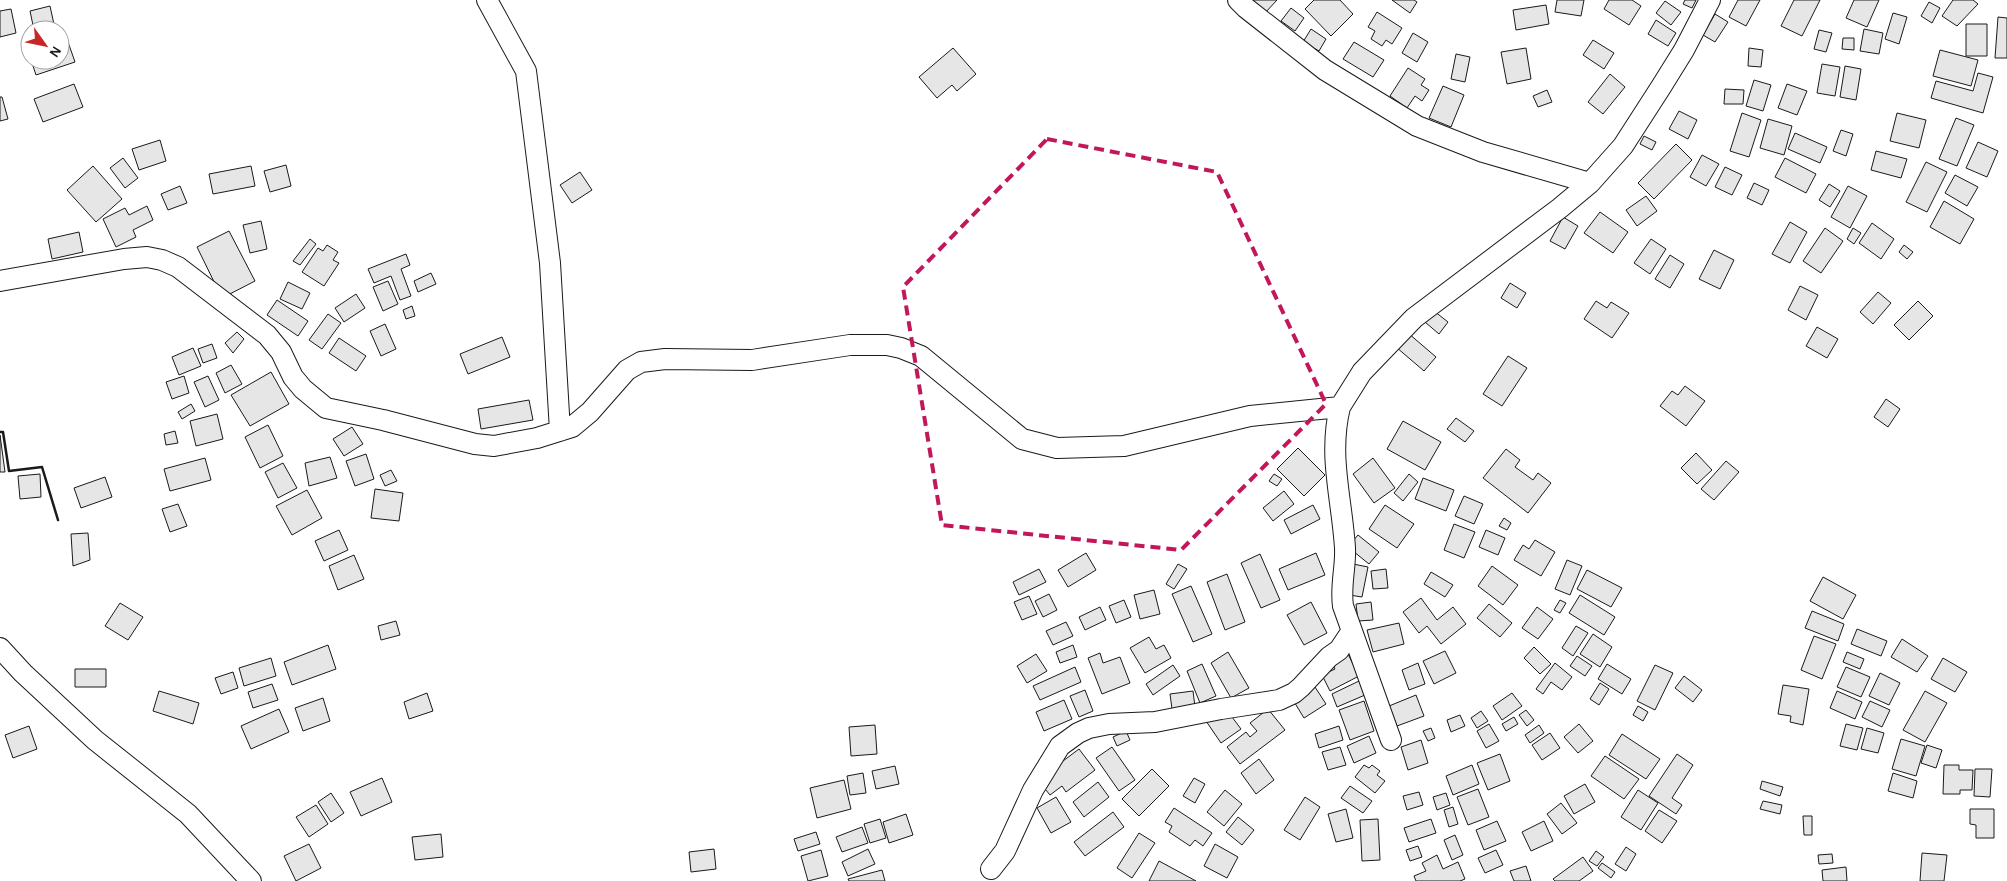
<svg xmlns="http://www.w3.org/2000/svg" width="2007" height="881" font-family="'Alegreya Sans',sans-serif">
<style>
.building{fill:#e6e6e6;stroke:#1a1a1a}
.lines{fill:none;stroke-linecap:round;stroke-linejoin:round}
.street-casing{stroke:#1a1a1a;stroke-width:22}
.street{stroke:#fff;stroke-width:20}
.wall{stroke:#1a1a1a;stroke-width:2.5}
.marked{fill:none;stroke:#c2185b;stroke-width:4;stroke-dasharray:10 6;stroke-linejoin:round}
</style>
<rect width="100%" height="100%" fill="#fff"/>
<!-- building -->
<path class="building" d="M1252,0H1277L1265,13Z
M1314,0H1340L1353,14L1331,36L1305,9Z
M1392,0H1414L1417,2L1410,13Z
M1557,0H1584L1581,16L1555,12Z
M1609,0H1632L1641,6L1629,25L1604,9Z
M1685,0H1696L1692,8L1683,4Z
M1738,0H1760L1746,26L1729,17Z
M1794,0H1820L1802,36L1781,26Z
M1854,0H1879L1867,27L1846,18Z
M1953,0H1973L1978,4L1957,26L1942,16Z
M1665,1L1681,12L1671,25L1656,13Z
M1929,2L1940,8L1932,23L1921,16Z
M1546,5L1549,24L1516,30L1513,10Z
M50,6L55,29L34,30L30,11Z
M1291,8L1304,18L1295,31L1281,21Z
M11,9L16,33L0,37V11Z
M1377,12L1402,28L1392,44L1386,40L1382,46L1371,39L1375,31L1368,27Z
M1893,13L1907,17L1899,44L1885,39Z
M1715,14L1728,22L1715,42L1703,35Z
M1998,17L2007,18V58H1995Z
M1656,20L1676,33L1668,46L1648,34Z
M1966,24H1987V56H1966Z
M1311,29L1326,39L1319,51L1303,42Z
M1864,29L1883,33L1879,54L1860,51Z
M1819,30L1832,33L1826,52L1814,49Z
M1413,33L1428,42L1417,62L1402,53Z
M1843,38H1854V50L1842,49Z
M1593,40L1614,53L1604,69L1583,55Z
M68,42L75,62L36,75L31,60H60V45Z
M1354,42L1384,60L1373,77L1343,59Z
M953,48L976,74L957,91L952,85L937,98L919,77Z
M1526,48L1531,79L1507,84L1501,52Z
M1749,48L1763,50L1761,67L1748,66Z
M1940,50L1978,60L1971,86L1933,76Z
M1456,54L1470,57L1465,82L1451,79Z
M1822,64L1840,67L1835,96L1817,93Z
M1845,66L1861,69L1856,100L1840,97Z
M1408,68L1425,79L1421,85L1429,90L1422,101L1415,96L1407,108L1390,96Z
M1978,73L1993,77L1983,113L1931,98L1936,81L1973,91Z
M1610,74L1625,87L1603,114L1588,102Z
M1754,80L1771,85L1763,111L1746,106Z
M74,84L83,107L43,122L34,99Z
M1787,84L1807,91L1797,115L1778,108Z
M1443,86L1464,95L1451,127L1429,118Z
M1725,89L1744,90L1743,104H1724Z
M1547,90L1552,102L1538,107L1533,96Z
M0,97H2L8,119L0,121Z
M1679,111L1697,120L1688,139L1669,129Z
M1742,113L1761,120L1749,157L1730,151Z
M1897,113L1926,120L1919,148L1890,141Z
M1956,118L1974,125L1957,166L1939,159Z
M1768,119L1792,126L1784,155L1760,148Z
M1841,130L1853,134L1846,156L1833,151Z
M1795,133L1827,147L1820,163L1788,149Z
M1644,136L1656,142L1652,150L1640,144Z
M160,140L166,161L139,170L132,149Z
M1978,142L1998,151L1987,177L1966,168Z
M1676,144L1692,160L1654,199L1638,183Z
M1876,151L1907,159L1901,178L1871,170Z
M1702,155L1719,164L1706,186L1690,177Z
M123,158L138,178L125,188L110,168Z
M1785,158L1816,174L1806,193L1775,177Z
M1926,162L1947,172L1927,212L1906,202Z
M286,165L291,186L270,192L264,171Z
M93,166L122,199L96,222L67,190Z
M251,166L255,186L213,194L209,174Z
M1725,167L1742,175L1732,195L1715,187Z
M580,172L592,190L572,203L560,185Z
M1955,175L1978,187L1967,206L1945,193Z
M1754,183L1769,190L1762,205L1747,198Z
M1829,184L1840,191L1830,207L1819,200Z
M180,186L187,203L168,210L161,194Z
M1848,186L1867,196L1850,228L1831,217Z
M1646,196L1657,211L1637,226L1626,210Z
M1944,201L1974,219L1960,244L1930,227Z
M147,206L153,220L133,230L136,237L116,247L103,219L125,208L129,215Z
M1600,212L1628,232L1613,253L1584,233Z
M1563,217L1578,226L1565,249L1550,241Z
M261,221L267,249L250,253L243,225Z
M1790,222L1807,232L1790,263L1772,254Z
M1872,223L1894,239L1881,259L1859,243Z
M1825,228L1843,241L1821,273L1803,261Z
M1853,228L1861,233L1854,244L1847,239Z
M229,231L255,281L222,298L197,247Z
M79,232L83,252L52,259L48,239Z
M310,239L316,244L300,265L293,261Z
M1651,239L1666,249L1650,274L1634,263Z
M327,245L338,252L333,260L339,263L324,286L302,272L318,248L323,251Z
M1904,245L1913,252L1907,259L1899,252Z
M1714,250L1734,260L1720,289L1699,279Z
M406,254L410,265L401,269L411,296L400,300L391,276L374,283L368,269Z
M1670,255L1684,264L1670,288L1655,279Z
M431,273L436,284L418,292L414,281Z
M388,281L398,304L383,311L373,287Z
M288,282L310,293L302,309L280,299Z
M1510,283L1526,293L1517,308L1501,298Z
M1800,286L1818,295L1806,320L1788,310Z
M1878,292L1891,303L1873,324L1860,312Z
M356,294L365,308L344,322L335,308Z
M277,300L308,321L298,336L267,315Z
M1596,301L1607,308L1611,302L1629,313L1612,338L1584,319Z
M1918,301L1933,316L1909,340L1894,325Z
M412,306L415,316L406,319L403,310Z
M1434,311L1448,322L1439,334L1425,322Z
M328,314L341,323L322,349L309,340Z
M385,324L396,349L381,356L370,331Z
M1817,327L1838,339L1827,358L1806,346Z
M237,332L244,339L233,353L225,343Z
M1408,333L1436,357L1424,371L1396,347Z
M502,337L510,357L468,374L460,354Z
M339,338L366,356L356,371L329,353Z
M212,344L217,358L203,363L198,349Z
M193,348L201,366L179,375L172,357Z
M1508,356L1527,368L1502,406L1483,394Z
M231,365L242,384L225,393L216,373Z
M271,372L289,404L250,426L231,395Z
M184,376L189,393L172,399L166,382Z
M208,376L219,400L205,407L194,382Z
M1685,386L1705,401L1686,426L1660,406L1672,391L1678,395Z
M1886,399L1900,409L1888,427L1874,417Z
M529,400L533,420L481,429L478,409Z
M191,404L195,411L182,419L178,412Z
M217,414L223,439L196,446L190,421Z
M1456,418L1474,431L1465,442L1447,429Z
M1403,421L1441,442L1425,470L1387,449Z
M268,425L283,456L260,468L245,437Z
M352,427L363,444L344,456L333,439Z
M175,431L178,443L166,445L164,434Z
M0,435L5,472H0Z
M1298,448L1325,475L1304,496L1277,469Z
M1506,449L1520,460L1515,467L1533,480L1538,473L1551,483L1528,513L1483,478Z
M1696,453L1712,470L1697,484L1681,468Z
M366,454L374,479L355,486L346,461Z
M330,457L337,478L309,486L305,463Z
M205,458L211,480L170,491L164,469Z
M1373,458L1395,488L1374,503L1353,474Z
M1726,461L1739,472L1714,500L1701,489Z
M283,463L297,488L278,498L265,472Z
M391,470L397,481L385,486L380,475Z
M40,474L41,497L20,499L18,476Z
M1274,474L1282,479L1277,486L1269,481Z
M1409,474L1418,482L1403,501L1394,493Z
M105,477L112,497L81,508L74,488Z
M1423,478L1454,490L1446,511L1415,499Z
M375,489L403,493L399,521L371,518Z
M307,490L322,518L292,535L276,506Z
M1284,491L1294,504L1273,521L1263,508Z
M1464,496L1483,504L1474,524L1455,516Z
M178,504L187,526L170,532L162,509Z
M1313,505L1320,519L1291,534L1284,520Z
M1385,505L1414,524L1397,548L1369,529Z
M1504,518L1511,523L1507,530L1499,526Z
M1454,524L1475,532L1464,558L1444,550Z
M339,530L348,550L324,561L315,541Z
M1486,530L1505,538L1498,555L1479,547Z
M88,533L90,560L73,566L71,534Z
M1358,535L1379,552L1369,564L1348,547Z
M1535,540L1555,552L1541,576L1514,560L1523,545L1529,549Z
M1086,553L1096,570L1068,587L1058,570Z
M1316,553L1325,575L1288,590L1279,569Z
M1260,554L1280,600L1261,608L1241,563Z
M354,555L364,579L338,590L329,566Z
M1567,560L1582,566L1570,595L1555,589Z
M1348,563L1368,567L1362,597L1343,594Z
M1178,564L1187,569L1174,589L1166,584Z
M1492,566L1518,585L1503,605L1478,586Z
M1039,569L1046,582L1019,595L1013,582Z
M1386,569L1388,588L1373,589L1371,571Z
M1587,570L1622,588L1611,607L1577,589Z
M1431,572L1453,585L1445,597L1424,584Z
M1227,574L1245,622L1225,630L1207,582Z
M1823,577L1856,595L1843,619L1810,601Z
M1191,586L1212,634L1193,642L1172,594Z
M1154,590L1160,614L1140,619L1134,595Z
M1049,594L1057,610L1043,617L1035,601Z
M1580,595L1615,617L1604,635L1569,613Z
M1029,596L1037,614L1022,620L1014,602Z
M1421,598L1437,620L1453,607L1466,624L1441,644L1427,626L1419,633L1403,612Z
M1124,600L1131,617L1116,623L1109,606Z
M1560,600L1566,603L1560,613L1554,610Z
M1311,602L1327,633L1304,645L1287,615Z
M1371,602L1373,620L1358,621L1356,604Z
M120,603L143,617L128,640L105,626Z
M1489,604L1512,623L1500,637L1477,618Z
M1100,607L1106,620L1085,630L1079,617Z
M1537,607L1553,619L1538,639L1522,628Z
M1812,611L1844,624L1838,641L1805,628Z
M396,621L400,635L381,640L378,626Z
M1066,622L1073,636L1053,645L1046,631Z
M1399,623L1404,644L1373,652L1367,630Z
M1576,626L1588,633L1573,656L1562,648Z
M1857,629L1887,641L1881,656L1851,644Z
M1593,634L1612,647L1600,667L1580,654Z
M1814,636L1836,644L1822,679L1801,670Z
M1149,637L1156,649L1164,645L1171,658L1145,673L1130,648Z
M1902,639L1928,656L1917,672L1891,657Z
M328,645L336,669L292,685L284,662Z
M1073,645L1077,657L1060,663L1056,652Z
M1534,647L1551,664L1540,674L1524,658Z
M1345,648L1359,676L1330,691L1322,675L1335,669L1329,657Z
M1445,651L1456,673L1434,684L1423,661Z
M1228,652L1249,688L1231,698L1211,663Z
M1847,652L1864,659L1860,669L1843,662Z
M1100,653L1103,663L1120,657L1130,683L1102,694L1088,658Z
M1036,654L1047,671L1027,683L1017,666Z
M1577,656L1592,666L1585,676L1570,666Z
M271,658L276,676L244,686L239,668Z
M1943,658L1967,672L1955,692L1931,679Z
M1418,663L1425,684L1409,690L1402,670Z
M1555,663L1572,677L1562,690L1551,682L1543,694L1536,689Z
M1202,664L1216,696L1200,703L1187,671Z
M1607,664L1631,679L1622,694L1598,679Z
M1173,665L1180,676L1153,695L1146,684Z
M1655,665L1673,673L1655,710L1637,701Z
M1075,667L1081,682L1040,700L1033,686Z
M1846,667L1870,677L1861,697L1837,687Z
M75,669H106V687H75Z
M233,672L238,688L221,694L215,678Z
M1880,673L1900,683L1889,705L1869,696Z
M1684,676L1702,690L1693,702L1675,688Z
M1359,681L1365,695L1337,707L1332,694Z
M1600,683L1609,689L1599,705L1590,699Z
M272,684L278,700L253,708L248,692Z
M1783,685L1809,689L1803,725L1790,722L1791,716L1778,714Z
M1315,687L1326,704L1304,718L1293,700Z
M1085,690L1093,711L1079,717L1070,696Z
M159,691L199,703L193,724L153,711Z
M1193,691L1195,707L1172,709L1170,694Z
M1837,691L1862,702L1855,719L1830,708Z
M1925,691L1947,703L1925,742L1903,730Z
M427,693L433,711L409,719L404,702Z
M1512,693L1522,706L1502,720L1493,706Z
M1416,695L1424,716L1397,726L1389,706Z
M323,698L330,721L303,731L295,708Z
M1064,700L1072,719L1044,731L1036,712Z
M1364,701L1374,731L1350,740L1339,710Z
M1870,701L1890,710L1882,727L1862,717Z
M1638,706L1648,712L1643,721L1633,715Z
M279,709L289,732L251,749L241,726Z
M1268,709L1285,730L1240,764L1227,747L1246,732L1250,737L1257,731L1250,723Z
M1526,710L1534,720L1527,726L1519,715Z
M1481,711L1488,721L1477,728L1471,718Z
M1229,713L1241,729L1221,743L1206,721Z
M1460,715L1465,726L1451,732L1447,720Z
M1514,717L1518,724L1506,731L1502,724Z
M1489,724L1499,741L1486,748L1477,731Z
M1579,724L1593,741L1578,753L1564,737Z
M1846,724L1863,728L1857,750L1840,746Z
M875,725L877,754L851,756L849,727Z
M1539,725L1544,733L1530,743L1525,735Z
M29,726L37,749L13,758L5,735Z
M1339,726L1343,740L1319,748L1315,734Z
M1431,728L1435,738L1428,741L1423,731Z
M1867,728L1884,733L1878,753L1861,749Z
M1126,731L1130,740L1117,746L1113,737Z
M1550,733L1560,748L1542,760L1532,745Z
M1622,734L1660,759L1646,779L1609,755Z
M1369,736L1376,753L1354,763L1347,746Z
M1901,739L1925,746L1916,776L1892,769Z
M1421,740L1428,763L1408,770L1401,747Z
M1927,745L1942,750L1936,768L1921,763Z
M1112,747L1135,780L1119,791L1096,758Z
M1340,747L1346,765L1328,770L1322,752Z
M1079,749L1095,770L1066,792L1062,786L1050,795L1041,784L1051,770Z
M1500,754L1510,781L1488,790L1477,763Z
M1677,754L1693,765L1672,798L1682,805L1676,814L1649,796Z
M1605,756L1639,779L1624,799L1591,776Z
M1259,759L1274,780L1256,794L1241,773Z
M1364,765L1369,768L1372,765L1380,771L1377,775L1385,781L1375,793L1355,777Z
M1472,765L1479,784L1453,795L1446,776Z
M1944,765H1959V770H1973L1972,790H1960V794H1943Z
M895,766L899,784L876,789L872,771Z
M1152,769L1169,786L1139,816L1122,799Z
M1975,769H1992L1990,797L1974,796Z
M863,773L866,793L850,795L847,776Z
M1893,773L1917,781L1913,798L1888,791Z
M382,778L392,802L361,816L350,792Z
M1194,778L1205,784L1195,803L1183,796Z
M844,780L851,809L817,818L810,788Z
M1762,781L1783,787L1780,796L1760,789Z
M1098,782L1109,797L1084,817L1073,802Z
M1585,784L1595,802L1574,814L1564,796Z
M1350,786L1372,801L1363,813L1341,798Z
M1478,789L1489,817L1468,825L1457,797Z
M1225,790L1242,804L1224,826L1207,812Z
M1638,790L1658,803L1641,830L1621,817Z
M1419,792L1423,805L1407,810L1403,796Z
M331,793L344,813L331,822L318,802Z
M1446,793L1450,805L1437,810L1433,797Z
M1056,797L1071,822L1051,833L1037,808Z
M1305,797L1320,807L1300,840L1284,830Z
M1763,801L1782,805L1780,814L1760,809Z
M1561,803L1577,823L1562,834L1547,814Z
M316,805L328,824L309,837L296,817Z
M1453,807L1458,824L1449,827L1444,810Z
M1174,808L1212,833L1203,846L1195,840L1190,846L1169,832L1172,826L1165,822Z
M1346,809L1353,838L1336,842L1328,814Z
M1970,809H1994V838H1976V825L1970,824Z
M1659,810L1677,821L1662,843L1645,831Z
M1113,812L1124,827L1085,856L1074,842Z
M906,814L913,835L889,843L883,822Z
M1803,816H1812V835H1804Z
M1238,817L1254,830L1242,845L1226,832Z
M880,819L886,838L870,843L864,824Z
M1378,819L1380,860L1362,861L1360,820Z
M1431,819L1436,833L1409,842L1404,828Z
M1497,821L1506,841L1484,850L1476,830Z
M1544,821L1553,841L1531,851L1522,832Z
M862,827L868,843L842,852L836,837Z
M816,832L820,844L798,851L794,839Z
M1139,833L1155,843L1132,878L1117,868Z
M441,834L443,857L415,860L412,837Z
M1455,835L1463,855L1452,860L1444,840Z
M309,844L321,868L296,881L284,856Z
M1215,844L1238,857L1227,878L1204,866Z
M1418,846L1422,857L1410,861L1406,850Z
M1626,847L1636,854L1626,871L1615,864Z
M714,849L716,869L691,872L689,852Z
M868,849L875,864L848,876L842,862Z
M821,850L828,876L808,881L801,856Z
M1496,850L1503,865L1485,873L1478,858Z
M1596,851L1604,857L1597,866L1589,861Z
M1922,853L1947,855L1944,881H1920Z
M1832,854L1833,863L1819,864L1818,855Z
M1437,855L1443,869L1458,862L1465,879L1460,881H1416L1414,876L1426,871L1422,863Z
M1583,857L1593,871L1579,881H1555L1553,879Z
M1159,861L1196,881H1149Z
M1602,863L1615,872L1611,878L1598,868Z
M1526,866L1531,881H1514L1510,871Z
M1846,867L1847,881H1823L1822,870Z
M882,870L885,881H849L848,879Z"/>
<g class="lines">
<defs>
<path id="street" d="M487,0L526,71L550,263L560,431
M1238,0L1246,8L1325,70L1417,126L1483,152L1590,183
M0,281L124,259L147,257L162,260L178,267L267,335L281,352L293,377L303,389L326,408L383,420L475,444L494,446L537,438L572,427L590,412L627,370L641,362L665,359L752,360L850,345H887L901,348L921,356L1022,439L1057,448L1124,446L1250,416L1340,407L1362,372L1414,318L1560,208L1590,183L1623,146L1661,87L1684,50L1710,0
M1340,407C1328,456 1342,499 1345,548C1346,567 1340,586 1343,606L1391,740
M0,648L23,673L95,740L188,814L251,881
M991,869L1005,851L1033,790L1060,746L1078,733L1089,728L1109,724L1155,722L1221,709L1279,700L1294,693L1301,687L1329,657L1339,650L1351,632"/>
</defs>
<!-- street casing -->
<use href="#street" class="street-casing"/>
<!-- street -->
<use href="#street" class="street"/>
<!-- wall -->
<path class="wall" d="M0,432H3L9,471L42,467L58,520"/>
</g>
<!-- marked area -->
<path class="marked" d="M1047,139L1217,172L1326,404L1181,550L942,525L903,287Z"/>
<!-- north arrow -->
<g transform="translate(45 45) rotate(123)"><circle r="24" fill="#ffffff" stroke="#a3a3a3"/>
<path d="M0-4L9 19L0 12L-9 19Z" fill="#c62828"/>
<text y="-8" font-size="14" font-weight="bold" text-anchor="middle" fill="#1a1a1a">N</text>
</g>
</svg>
